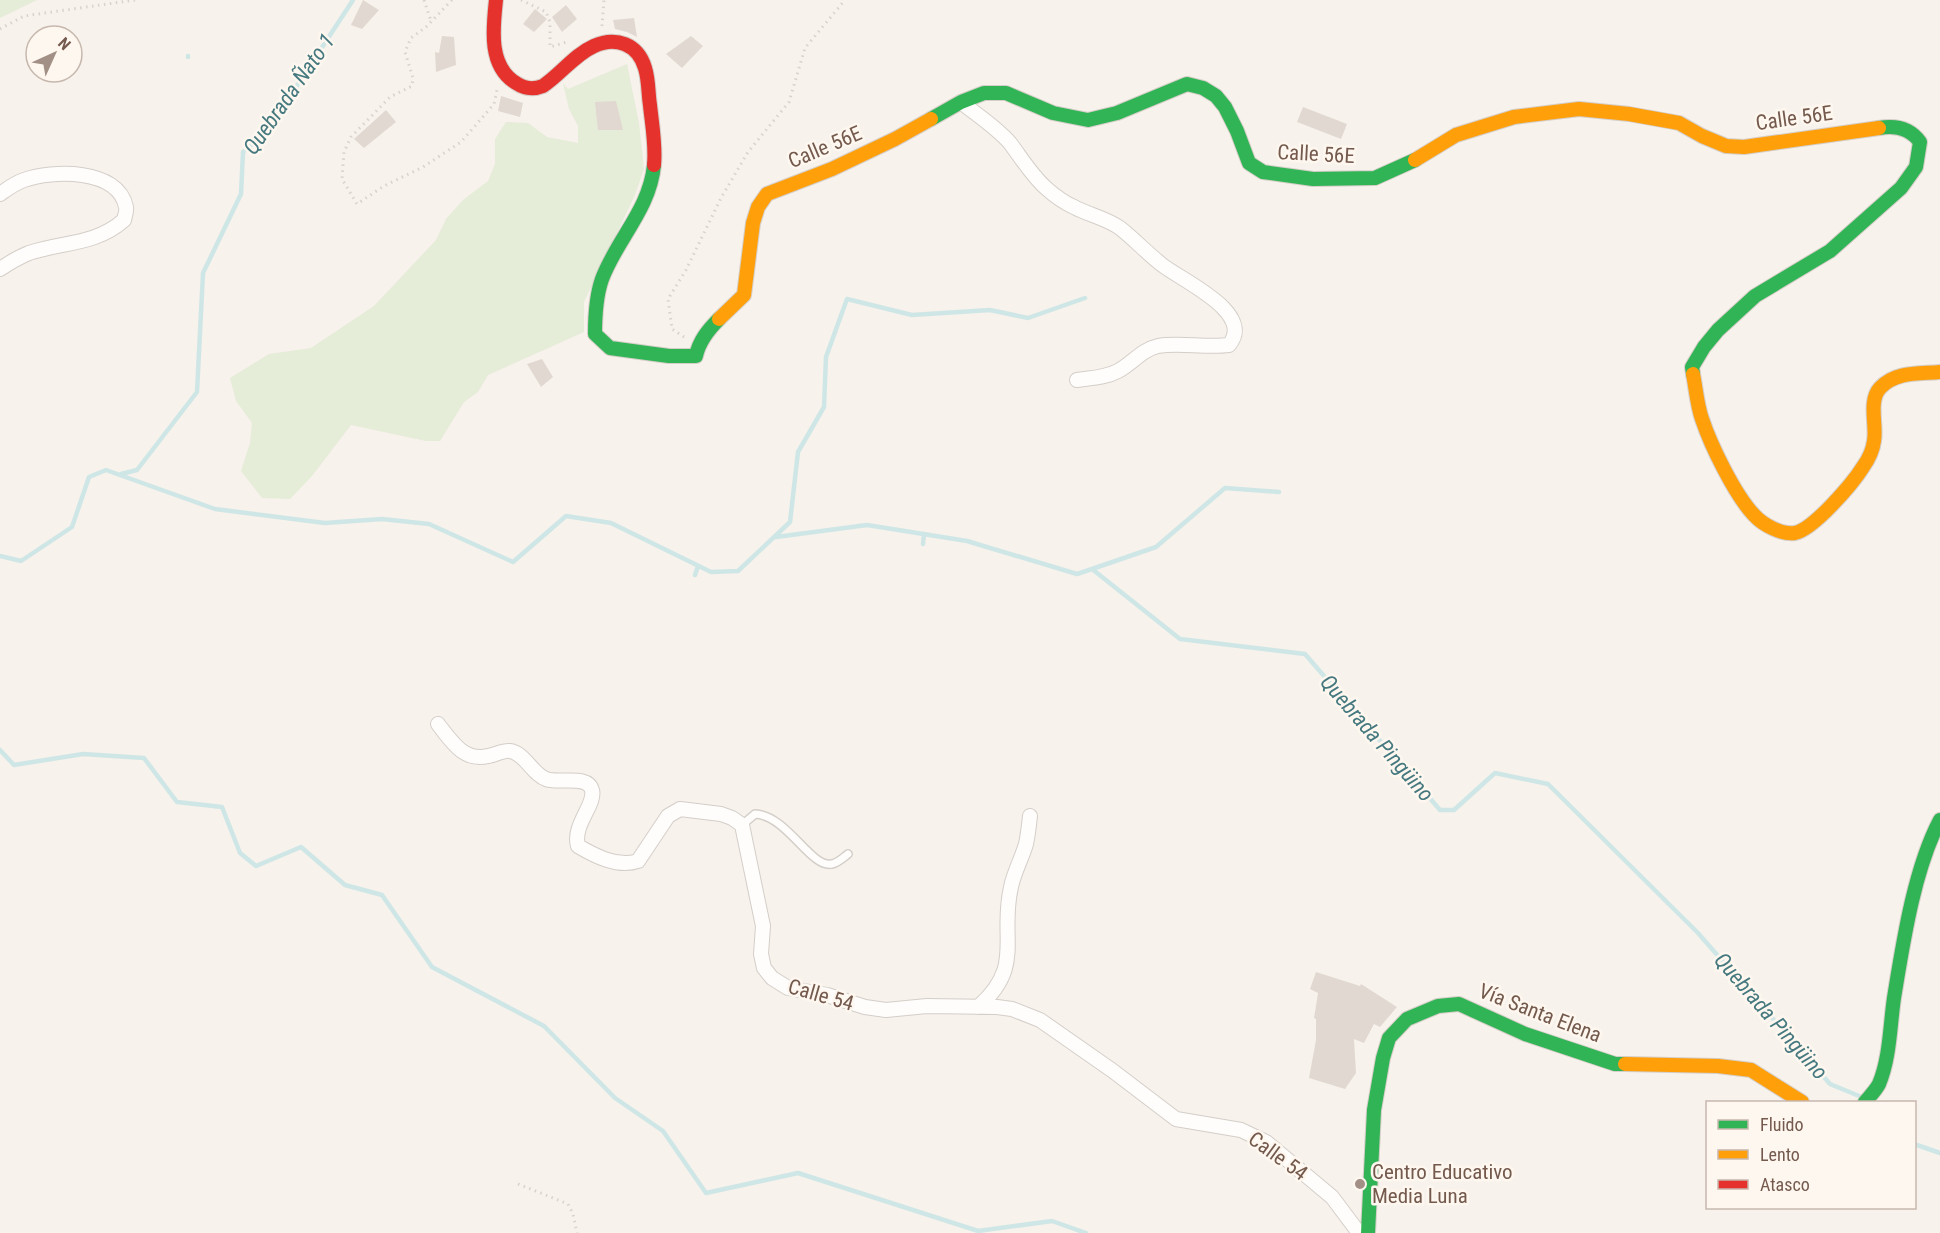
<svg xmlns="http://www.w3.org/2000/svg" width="1940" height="1233" font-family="'Roboto Condensed',sans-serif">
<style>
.green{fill:#e5ecd8}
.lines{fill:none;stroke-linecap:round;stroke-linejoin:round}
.stream{stroke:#cfe6e6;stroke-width:4.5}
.building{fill:#e1d8d1}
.lane-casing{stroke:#d4cec8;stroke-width:10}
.street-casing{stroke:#d4cec8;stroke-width:16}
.fast-casing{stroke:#d6cec8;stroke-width:16}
.slow-casing{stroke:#d6cec8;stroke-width:16}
.jam-casing{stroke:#d6cec8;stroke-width:16}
.path{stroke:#dad2cf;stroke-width:3;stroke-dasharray:1.5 4.5;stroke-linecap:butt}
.lane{stroke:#fefdfc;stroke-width:7}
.street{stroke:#fefdfc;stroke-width:14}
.fast{stroke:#30b455;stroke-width:14}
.slow{stroke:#ff9f0a;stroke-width:14}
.jam{stroke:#e5322d;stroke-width:14}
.poi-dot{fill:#a28f85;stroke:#fef7ef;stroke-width:2}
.labels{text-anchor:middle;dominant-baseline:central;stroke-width:5;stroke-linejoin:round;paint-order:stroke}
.street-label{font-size:21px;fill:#74594d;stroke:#fef7ef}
.poi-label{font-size:21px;fill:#74594d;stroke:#fef7ef;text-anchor:start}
.water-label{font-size:22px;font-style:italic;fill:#45797f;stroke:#fef7ef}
</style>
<rect width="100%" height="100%" fill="#f7f2ec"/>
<!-- green -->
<path class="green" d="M0,0H37L0,18Z
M627,64L639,123L644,169L635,195L584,302V332L488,375L478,392L464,402L440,441H426L351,425L312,476L290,499L262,498L241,471L250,443L252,423L236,401L230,378L269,354L311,348L374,306L436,240L446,219L463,200L488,181L495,164V139L506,122L528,123L547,137L578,143V126L569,109L563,83L568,89Z"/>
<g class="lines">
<!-- stream -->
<path class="stream" d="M188,56V57
M121,474L137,470L197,392L203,273L241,194L243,152L266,133L353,0
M776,537L867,525L967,541L1077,574L1092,569L1180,639L1305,654L1440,810H1454L1495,773L1548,784L1698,933L1830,1084L1864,1098
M923,544L924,534
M0,556L21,561L72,527L89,477L106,470L215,509L325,523L382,519L429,524L513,562L566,516L611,523L711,572L738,571L790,522L798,452L824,407L826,357L847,299L912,315L990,310L1028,318L1085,298
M1092,569L1156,547L1225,488L1279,492
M695,575L698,566
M0,750L14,765L83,754L144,758L177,802L222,807L240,853L256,866L301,847L345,885L382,895L432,967L544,1026L615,1098L663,1131L706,1193L798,1173L978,1231L1052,1221L1086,1233
M1914,1144L1940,1153"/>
</g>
<!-- building -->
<path class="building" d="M363,0L379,10L362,29L351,25Z
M566,5L577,19L562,32L552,17Z
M535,9L547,19L534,32L523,24Z
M634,18L637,37L627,32L615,29L613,20Z
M442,36L454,37L456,65L436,72L435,52L439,53Z
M691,36L703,46L682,68L666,54Z
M501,96L523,103L520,117L498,111Z
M616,101L623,130H598L595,102Z
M1303,107L1347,124L1341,139L1297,122Z
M386,110L396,122L364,148L354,139Z
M542,359L553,377L541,387L527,364Z
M1316,972L1360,986L1361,984L1397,1007L1380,1027L1374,1024L1364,1043L1354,1039L1356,1073L1345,1089L1309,1078L1316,1040V1019L1314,1018L1318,993L1310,989Z"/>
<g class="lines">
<defs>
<path id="lane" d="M742,825L755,814C787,815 811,869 832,864C838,863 844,857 848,854"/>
<path id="street" d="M961,102C977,115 996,127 1010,143C1022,159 1032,176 1047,189C1055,196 1065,203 1074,207C1089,215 1106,218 1120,228C1134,239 1147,253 1161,264C1180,280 1256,312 1229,345C1206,348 1178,342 1158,346C1141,350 1133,363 1118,371C1105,378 1090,378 1077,380
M0,194C7,189 15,183 24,180C52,170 118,168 126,207C127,210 125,216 124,220C96,245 62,242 29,253C19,257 9,263 0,269
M438,724C451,741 464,762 488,756C494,755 504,750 510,751C525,753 532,774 546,779C558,784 588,774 592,790C596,805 572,825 578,846C595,856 618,868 638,861L668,816L680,809L721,814L732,818L742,825L763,926L761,954L764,968L772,978L788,988L827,995L865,1007L886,1010L927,1006L997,1007L1012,1009L1040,1020L1113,1071L1176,1119L1241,1130L1266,1142L1332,1197L1359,1233
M978,1007C1025,966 999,938 1011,887C1014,872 1022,858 1026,844C1028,835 1029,825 1030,816"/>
<path id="fast" d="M931,119L961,102L984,93H1006L1053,113L1088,120L1117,113L1187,84L1203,88L1216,96L1225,107L1237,131L1249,163L1263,172L1313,179L1375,178L1415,160
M654,165C650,209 617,239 602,279C596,296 595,316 595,334L610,348L669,356H696C699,341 708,330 719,319
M1693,374L1692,367L1704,347L1718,330L1755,296L1830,251L1901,188L1916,167L1920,142C1910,128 1896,125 1879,128
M1865,1102C1870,1096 1876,1090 1879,1084C1890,1058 1890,1025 1894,998C1903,943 1914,869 1940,820
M1368,1233L1374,1110L1383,1058L1389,1038L1407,1019L1438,1006L1459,1004L1525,1034L1615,1064H1625"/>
<path id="slow" d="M1415,160L1456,135L1514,117L1579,109L1629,114L1679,123L1702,136L1726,146L1744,147L1879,128
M719,319L744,295L753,223L758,207L767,194L832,169L895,139L931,119
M1693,374C1696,389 1697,405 1702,419C1711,446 1735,495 1754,515C1763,525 1782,535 1795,533C1814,529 1853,483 1863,467C1868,460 1873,449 1874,441C1877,426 1868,401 1880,388C1896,371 1919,374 1940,372
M1625,1064L1718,1066L1751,1070L1802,1102"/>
<path id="jam" d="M496,0C493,28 488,66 516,83C525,89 533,90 543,86C561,74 574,55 594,46C616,36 638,44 645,68C649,81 648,93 650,105C652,125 656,145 654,165"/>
</defs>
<!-- lane casing -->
<use href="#lane" class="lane-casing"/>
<!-- street casing -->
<use href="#street" class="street-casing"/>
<!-- fast casing -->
<use href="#fast" class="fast-casing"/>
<!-- slow casing -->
<use href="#slow" class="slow-casing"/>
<!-- jam casing -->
<use href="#jam" class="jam-casing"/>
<!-- path -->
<path class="path" d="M424,0L431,21
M452,0L426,27L411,38L405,52L413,78L412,86L390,97L351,137L344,152L342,179L357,204L384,186L423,167L461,142L494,104L497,90
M521,0L546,12L550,22V47L567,42
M602,26L604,0
M0,29L24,16L135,0
M684,337L672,329L668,299L686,270L721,198L748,152L789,102L805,48L845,0
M518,1184L568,1204L573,1214L577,1233"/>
<!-- lane -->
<use href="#lane" class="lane"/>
<!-- street -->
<use href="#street" class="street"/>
<!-- fast -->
<use href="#fast" class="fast"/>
<!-- slow -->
<use href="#slow" class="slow"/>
<!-- jam -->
<use href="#jam" class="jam"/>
</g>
<!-- markers -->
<circle class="poi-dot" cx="1360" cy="1184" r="6"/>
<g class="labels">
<!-- street labels -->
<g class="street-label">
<text transform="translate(1794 118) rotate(-8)">Calle 56E</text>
<text transform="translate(825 147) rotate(-23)">Calle 56E</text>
<text transform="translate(1316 154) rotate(3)">Calle 56E</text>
<text transform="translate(821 995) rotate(16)">Calle 54</text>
<text transform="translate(1540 1013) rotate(21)">Vía Santa Elena</text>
<text transform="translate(1278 1156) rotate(36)">Calle 54</text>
</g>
<!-- poi labels -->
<g class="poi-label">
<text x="1372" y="1172">Centro Educativo<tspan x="1372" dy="24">Media Luna</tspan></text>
</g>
<!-- water labels -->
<g class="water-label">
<text transform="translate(289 94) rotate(-55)">Quebrada Ñato 1</text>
<text transform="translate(1377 738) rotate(49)">Quebrada Pingüino</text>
<text transform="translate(1771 1016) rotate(49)">Quebrada Pingüino</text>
</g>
</g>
<!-- legend -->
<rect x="1706" y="1101" width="210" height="108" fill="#fef7ef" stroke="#c7b8ae" stroke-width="1.5"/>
<rect x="1718" y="1120" width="30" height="9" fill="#30b455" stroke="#c7b8ae" stroke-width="1.5"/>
<text x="1760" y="1131" font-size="18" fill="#74594d">Fluido</text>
<rect x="1718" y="1150" width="30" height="9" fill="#ff9f0a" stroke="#c7b8ae" stroke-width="1.5"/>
<text x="1760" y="1161" font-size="18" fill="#74594d">Lento</text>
<rect x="1718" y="1180" width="30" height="9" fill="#e5322d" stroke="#c7b8ae" stroke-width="1.5"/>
<text x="1760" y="1191" font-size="18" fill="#74594d">Atasco</text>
<!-- north arrow -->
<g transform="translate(54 54) rotate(45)"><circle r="28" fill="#fef7ef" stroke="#c7b8ae" stroke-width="1.5"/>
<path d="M0-4.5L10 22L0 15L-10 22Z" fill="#a28f85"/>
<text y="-9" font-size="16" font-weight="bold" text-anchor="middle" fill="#74594d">N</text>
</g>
</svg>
